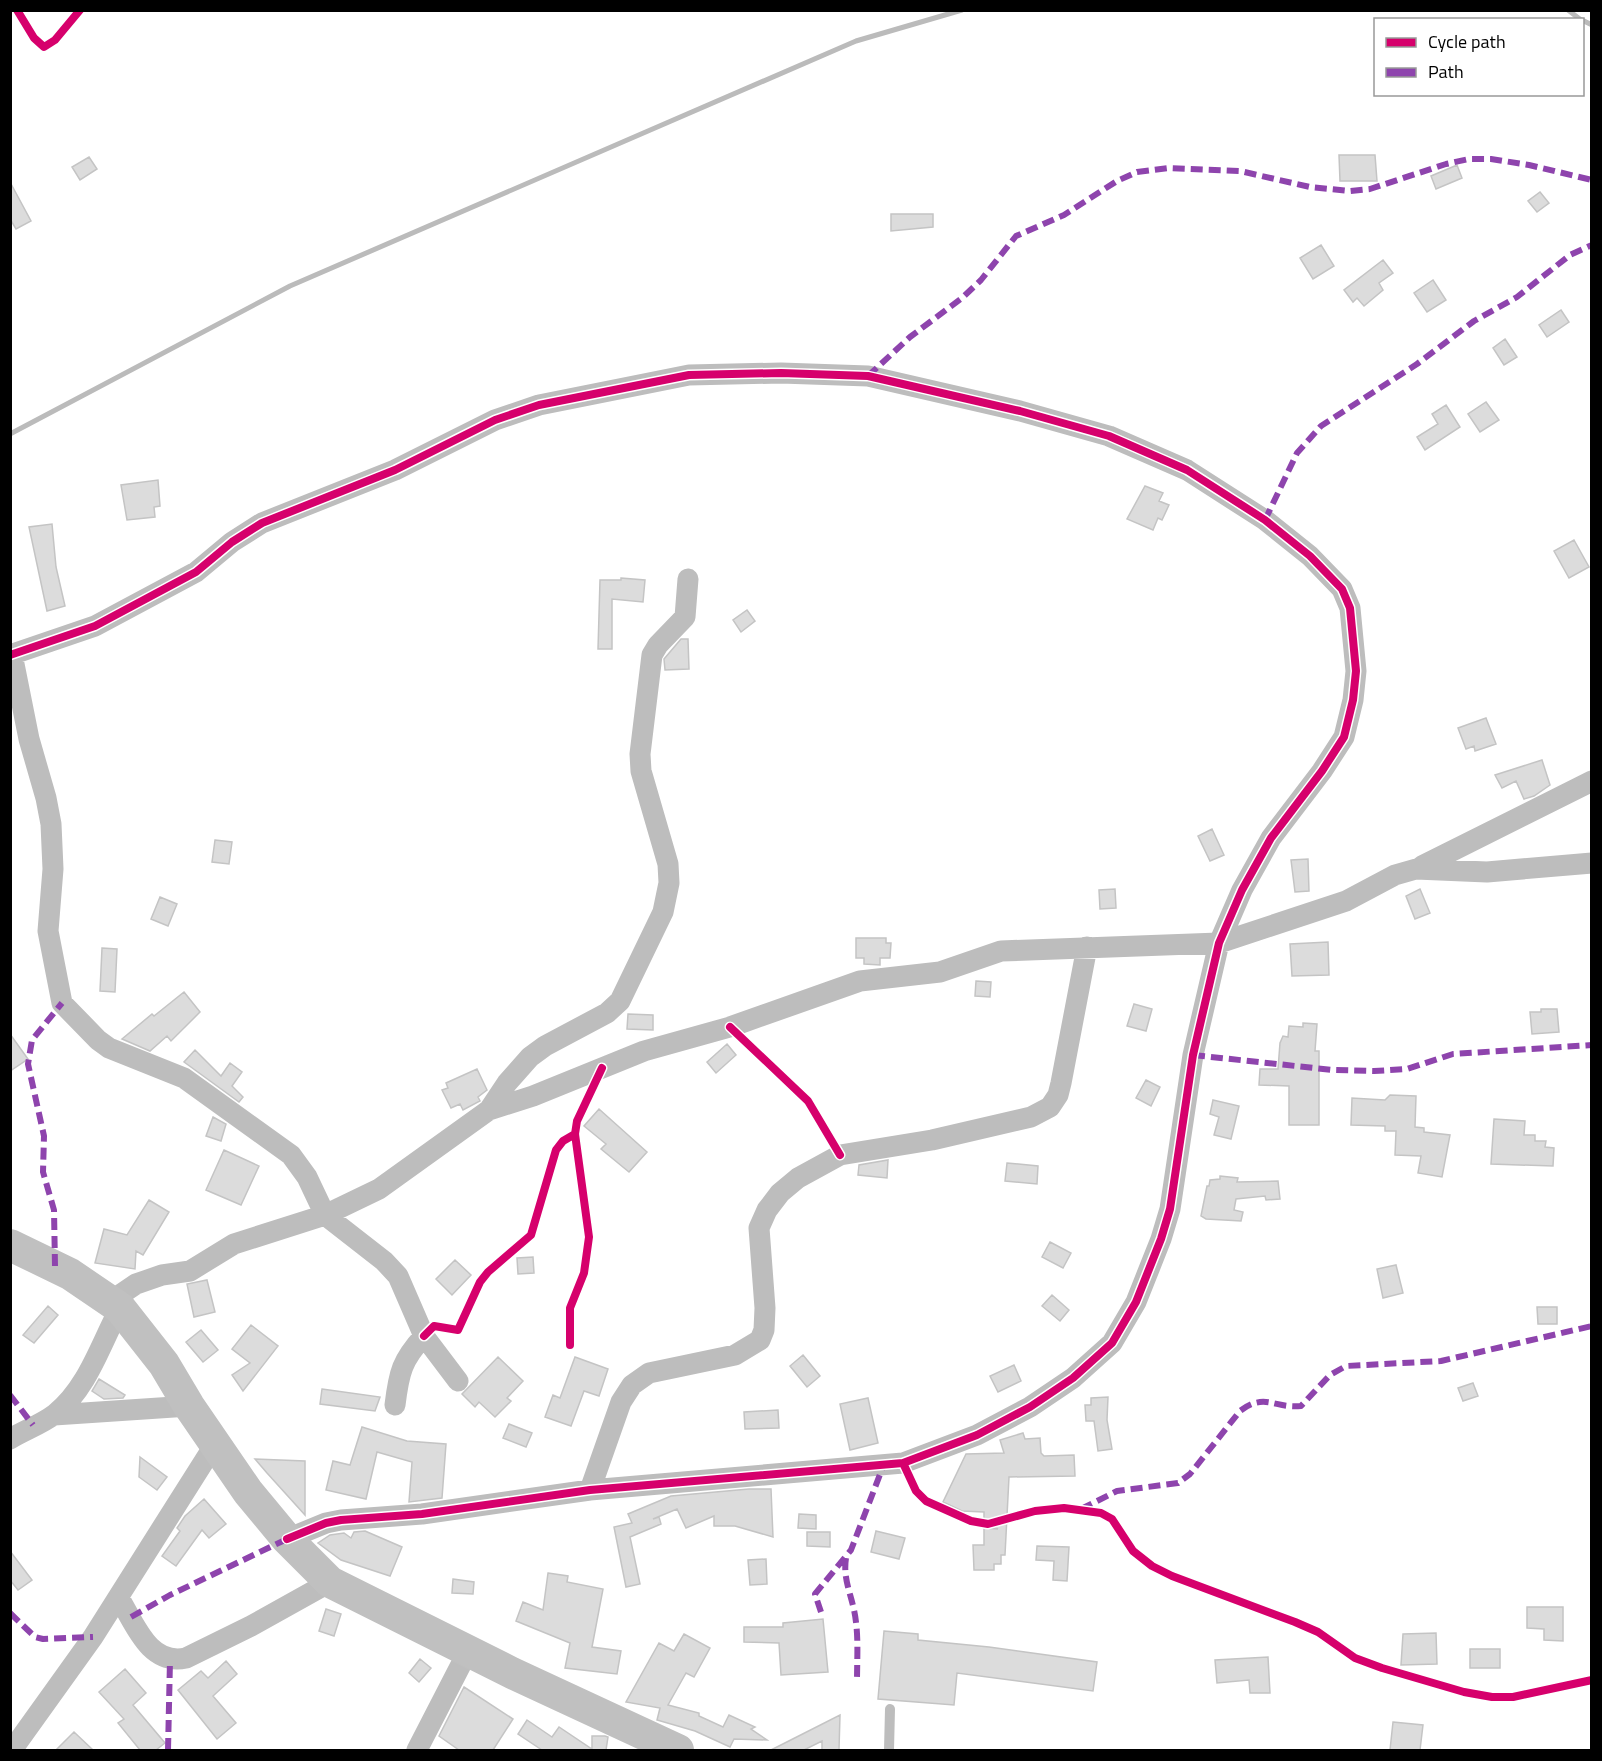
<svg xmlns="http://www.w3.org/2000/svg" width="1602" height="1761" font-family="'Titillium Web',sans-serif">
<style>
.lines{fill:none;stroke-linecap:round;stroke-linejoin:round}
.stream{stroke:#bbb;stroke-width:5}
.building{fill:#dcdcdc;stroke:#c4c4c4;stroke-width:1.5}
.lane{stroke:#bdbdbd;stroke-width:10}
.street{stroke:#bdbdbd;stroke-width:21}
.secondary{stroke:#c0c0c0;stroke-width:32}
.quiet{stroke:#8e44ad;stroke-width:6;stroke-dasharray:12 6;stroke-linecap:butt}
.cycleway-casing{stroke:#fff;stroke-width:11}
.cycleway{stroke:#d6006c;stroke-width:8}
</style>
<rect width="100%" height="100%" fill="#fff"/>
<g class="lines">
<!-- stream -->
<path class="stream" d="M1568,10L1581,20
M1582,20L1592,25
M10,434L290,286L856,41L962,10"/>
</g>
<!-- building -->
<path class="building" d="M1339,155H1375L1377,181H1340Z
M89,157L97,169L80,180L72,167Z
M1457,165L1462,178L1436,189L1431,176Z
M10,182L31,221L16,229L10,219Z
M1540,192L1549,203L1537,212L1528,201Z
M891,214H933V227L891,231Z
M1321,245L1334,266L1313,279L1300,258Z
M1383,260L1393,273L1379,283L1383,290L1364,306L1357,298L1353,302L1344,290Z
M1433,280L1446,300L1427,312L1414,293Z
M1561,310L1569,322L1547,337L1539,325Z
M1505,339L1517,357L1504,365L1493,348Z
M1486,402L1499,420L1480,432L1468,414Z
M1446,405L1460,427L1425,450L1417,437L1438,424L1432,414Z
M158,480L160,506L154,507L155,517L127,520L121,485Z
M1145,486L1163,493L1159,501L1169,505L1162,520L1158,518L1153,530L1127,519Z
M52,524L56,567L65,606L47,611L29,527Z
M1574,540L1589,567L1569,578L1554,551Z
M621,578L645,580L643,602L612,599V649H598L600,580H621Z
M747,610L755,621L741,632L733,620Z
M681,639H688L689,669L665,670L664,659Z
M1486,718L1496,744L1475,751L1474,746L1466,749L1458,728Z
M1542,760L1550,785L1534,796L1524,799L1516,781L1502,788L1495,775Z
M1212,829L1224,855L1210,861L1198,836Z
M215,840L232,842L229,864L212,862Z
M1308,859L1309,891L1295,892L1291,860Z
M1115,889L1116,908L1100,909L1099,890Z
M1420,889L1430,913L1415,919L1406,896Z
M160,897L177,904L168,926L151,919Z
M856,938H886V943H891L890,958H880V965L864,964V958H856Z
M1328,942L1329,975L1292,976L1290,944Z
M102,948L117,949L115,992L100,991Z
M976,981L991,982L990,997L975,996Z
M184,992L200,1012L171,1041L167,1036L150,1051L122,1039L152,1014L154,1016Z
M1134,1004L1152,1009L1146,1031L1127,1026Z
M1541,1009H1557L1559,1032L1532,1034L1530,1012H1541Z
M628,1014L653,1015V1030L627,1029Z
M1303,1023L1317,1024L1315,1051H1319V1125H1289V1086L1259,1085L1260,1069H1278L1280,1043L1283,1036L1288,1037L1289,1026L1303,1027Z
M10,1034L28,1059L10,1071Z
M727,1044L736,1055L716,1073L707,1062Z
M195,1050L221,1076L230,1063L242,1072L232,1086L243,1097L239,1102L184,1062Z
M477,1069L487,1090L478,1097L480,1101L463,1110L460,1104L451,1108L442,1090L448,1088L446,1083Z
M1146,1080L1160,1087L1151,1106L1136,1098Z
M1390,1095L1416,1096L1415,1127L1424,1128V1132L1450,1135L1442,1177L1418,1173L1421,1156L1395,1155L1396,1131H1385V1126L1351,1125L1352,1098L1385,1100Z
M1213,1100L1239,1106L1231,1139L1214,1135L1219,1117L1210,1114Z
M599,1109L647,1152L629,1172L601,1149L606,1144L584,1126Z
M213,1117L226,1124L221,1141L206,1136Z
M1494,1119L1525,1121L1524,1135H1535V1141H1546L1545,1147L1554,1148L1553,1166L1491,1164Z
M224,1150L259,1166L241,1205L206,1190Z
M888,1160L887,1178L858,1175L859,1165Z
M1007,1163L1038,1166L1037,1184L1005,1181Z
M1220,1176L1238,1178L1237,1182L1278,1181L1280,1199L1266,1200L1265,1196L1236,1199L1234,1210L1243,1212L1241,1221L1206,1219L1201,1216L1207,1186H1209L1210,1180L1220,1179Z
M149,1200L169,1212L143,1255L136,1251L135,1269L95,1263L104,1229L127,1235Z
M1050,1242L1071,1253L1063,1268L1042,1257Z
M533,1257L534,1273L518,1274L517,1258Z
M455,1260L471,1275L452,1295L436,1279Z
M1396,1265L1403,1293L1383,1298L1377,1269Z
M207,1280L215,1312L194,1317L187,1284Z
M1052,1295L1069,1310L1060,1321L1042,1306Z
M48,1306L58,1315L34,1343L23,1335Z
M1537,1307H1557V1324H1538Z
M251,1325L278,1346L243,1391L232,1375L250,1363L232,1349Z
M201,1330L218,1350L203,1362L186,1342Z
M803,1355L820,1376L807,1387L790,1366Z
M498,1357L523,1381L507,1398L511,1401L495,1417L479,1402L475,1407L462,1394Z
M575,1357L608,1369L599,1396L584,1391L571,1426L545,1417L553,1395L560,1398Z
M1014,1365L1021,1381L998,1392L990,1376Z
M99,1379L125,1395L123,1398L104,1399L92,1391Z
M1473,1383L1478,1396L1463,1401L1458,1388Z
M322,1389L380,1397L375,1411L320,1404Z
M1108,1397L1107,1420L1112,1449L1098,1451L1094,1421H1086L1085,1405H1091V1398Z
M868,1398L878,1443L850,1450L840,1404Z
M778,1410L779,1428L745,1429L744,1412Z
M509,1424L532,1433L526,1447L503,1438Z
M362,1427L407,1441L446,1444L442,1498L409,1502L412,1462L377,1452L366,1499L326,1490L333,1461L350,1465Z
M1023,1433L1025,1439L1040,1438L1041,1453L1044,1456L1074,1455L1075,1476L1009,1477L1005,1555H1001V1564H994V1570H974L973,1545H984V1528L998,1529L984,1522V1512L962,1511L943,1502L966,1454L1004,1453L1000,1440Z
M140,1457L167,1477L157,1490L139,1477Z
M255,1459L305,1461V1515L267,1473Z
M749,1489H771L773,1537L735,1526H714V1516L686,1528L677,1509L653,1519L659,1517L661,1524L630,1537L640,1584L626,1587L614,1527L632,1523L628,1514L671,1496Z
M204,1499L226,1524L209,1538L202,1530L176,1566L162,1556L180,1531L177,1528L185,1516Z
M799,1514L816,1515V1529L798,1528Z
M365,1531L402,1547L390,1576L341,1560L318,1543L330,1535L344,1533L351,1538L354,1532Z
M876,1531L905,1538L899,1559L871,1552Z
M807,1532H830V1547L807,1546Z
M1037,1546L1069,1547L1067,1581L1053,1580L1054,1561L1036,1560Z
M10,1551L32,1580L18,1590L10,1580Z
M766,1559L767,1584L750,1585L748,1560Z
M548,1573L568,1576L567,1582L603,1589L592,1647L621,1651L617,1674L565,1668L570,1643L516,1621L523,1602L543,1610Z
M453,1579L474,1582L473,1594L452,1593Z
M1527,1607H1563V1641L1544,1640V1629L1527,1628Z
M326,1609L341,1614L334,1636L319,1631Z
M823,1619L828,1672L781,1675L779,1643L744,1642V1627H783V1623Z
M884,1631L918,1634V1640L989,1647L1097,1662L1093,1691L957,1673L954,1705L878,1699Z
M1436,1633L1437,1664L1401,1665L1403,1634Z
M684,1634L710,1648L694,1677L686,1673L668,1705L699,1713V1716L723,1727L729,1715L755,1727L751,1729L767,1740L734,1739L730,1747L695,1731L657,1720L660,1708L626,1702L659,1643L674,1651Z
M1470,1649H1500V1668H1470Z
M1268,1657L1270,1693H1250L1249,1680L1217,1683L1215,1660Z
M420,1659L431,1668L419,1682L409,1673Z
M226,1661L237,1674L213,1696L236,1723L217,1739L178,1690L201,1671L208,1678Z
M125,1669L146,1693L133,1705L165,1743L156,1750H140L118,1723L124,1719L99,1692Z
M464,1687L513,1719L493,1750H459L439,1736Z
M840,1715L839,1750H822V1741L804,1750H771Z
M527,1720L552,1737L559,1727L592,1749V1736H605L608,1737L606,1750H542L518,1734Z
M1393,1722L1423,1725L1420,1750H1390Z
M74,1732L93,1750H56Z"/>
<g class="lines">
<!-- lane -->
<path class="lane" d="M889,1750L890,1709"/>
<!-- street -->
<path class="street" d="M12,654L29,739L46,798L51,824L53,869L48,931L62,1003L98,1040L109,1048L184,1078L291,1155L307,1177L325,1215L384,1261L398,1276L424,1336L458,1381
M10,655L95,626L196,572L232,542L262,523L395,470L495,420L539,405L689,375L781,373L868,376L1020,411L1109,436L1187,470L1265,520L1310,556L1342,589L1350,608L1356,671L1353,700L1344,737L1322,771L1271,838L1242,890L1219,943L1193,1055L1170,1209L1161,1239L1136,1302L1112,1343L1073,1378L1030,1407L977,1435L903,1463L590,1490L422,1514L341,1520L326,1523L287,1539
M1422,866L1592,781
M489,1110L507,1083L530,1057L545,1046L607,1013L620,1001L663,912L669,883L668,864L641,771L640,754L652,655L658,645L685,617L688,579
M111,1301L136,1284L162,1275L190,1271L234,1244L325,1215L379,1189L489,1110L533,1096L644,1051L730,1027L860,981L940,972L1001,951L1219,943L1346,901L1395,875L1416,869L1487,872L1592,863
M395,1405C399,1372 402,1360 424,1336
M54,1415L189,1406
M10,1439C25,1430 42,1424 55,1414C88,1388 101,1343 120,1308
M590,1490L621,1402L632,1385L649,1373L735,1355L760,1340L764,1330L765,1308L759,1228L767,1210L780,1193L798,1178L840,1155L932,1140L1031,1117L1050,1107L1058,1095L1061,1083L1087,947
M119,1598C135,1624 149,1666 186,1658L251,1626L330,1582
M12,1750L93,1637L215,1444
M417,1750L468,1651"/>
<!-- secondary -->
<path class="secondary" d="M10,1245L70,1274L120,1308L164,1364L189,1406L248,1492L287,1539L330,1582L512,1673L678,1750"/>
<!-- quiet -->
<path class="quiet" d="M868,376L910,337L962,298L981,280L1016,236L1064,215L1117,181L1137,172L1169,168L1240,171L1310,187L1350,191L1370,189L1446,164L1469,159H1491L1529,165L1592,180
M1265,520L1297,453L1321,426L1417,364L1474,321L1517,297L1570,255L1592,245
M1193,1055L1333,1070L1374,1071L1407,1069L1453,1054L1592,1045
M55,1266L54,1210L43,1172L44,1136L28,1064L32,1040L62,1003
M10,1395L33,1425
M1081,1509L1117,1491L1178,1483L1190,1474L1240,1411C1265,1392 1275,1409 1301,1406L1330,1375L1346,1366L1441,1361L1592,1326
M846,1558C843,1578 850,1591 854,1610C859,1633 857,1658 857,1681
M821,1612L815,1594L851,1550L884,1464
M10,1613L35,1637L43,1639L93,1637
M131,1617L170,1595L287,1539
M168,1750L170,1660"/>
<defs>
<path id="cycleway" d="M17,10L34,38L44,47L55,40L80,10
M10,655L95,626L196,572L232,542L262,523L395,470L495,420L539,405L689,375L781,373L868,376L1020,411L1109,436L1187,470L1265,520L1310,556L1342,589L1350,608L1356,671L1353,700L1344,737L1322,771L1271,838L1242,890L1219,943L1193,1055L1170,1209L1161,1239L1136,1302L1112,1343L1073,1378L1030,1407L977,1435L903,1463L590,1490L422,1514L341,1520L326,1523L287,1539
M730,1027L808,1101L840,1155
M424,1336L434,1326L458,1330L480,1282L488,1272L531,1235L556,1150L563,1141L575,1134
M570,1345V1308L584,1273L589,1237L575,1134L577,1121L602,1068
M903,1463L916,1491L926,1501L971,1521L988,1524L1035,1511L1064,1508L1101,1513L1112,1519L1133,1551L1152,1566L1172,1576L1295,1622L1318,1632L1355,1658L1382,1668L1464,1692L1492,1697H1513L1592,1680"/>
</defs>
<!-- cycleway casing -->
<use href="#cycleway" class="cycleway-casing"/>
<!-- cycleway -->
<use href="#cycleway" class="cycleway"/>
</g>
<!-- border -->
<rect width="1602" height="1761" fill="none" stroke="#000000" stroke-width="24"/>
<!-- legend -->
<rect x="1374" y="18" width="210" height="78" fill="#ffffff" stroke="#999999" stroke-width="1.5"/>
<rect x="1386" y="38" width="30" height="9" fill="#d6006c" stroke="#999999" stroke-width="1.5"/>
<text x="1428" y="48" font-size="18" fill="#000000">Cycle path</text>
<rect x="1386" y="68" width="30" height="9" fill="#8e44ad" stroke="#999999" stroke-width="1.5"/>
<text x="1428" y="78" font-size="18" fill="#000000">Path</text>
</svg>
